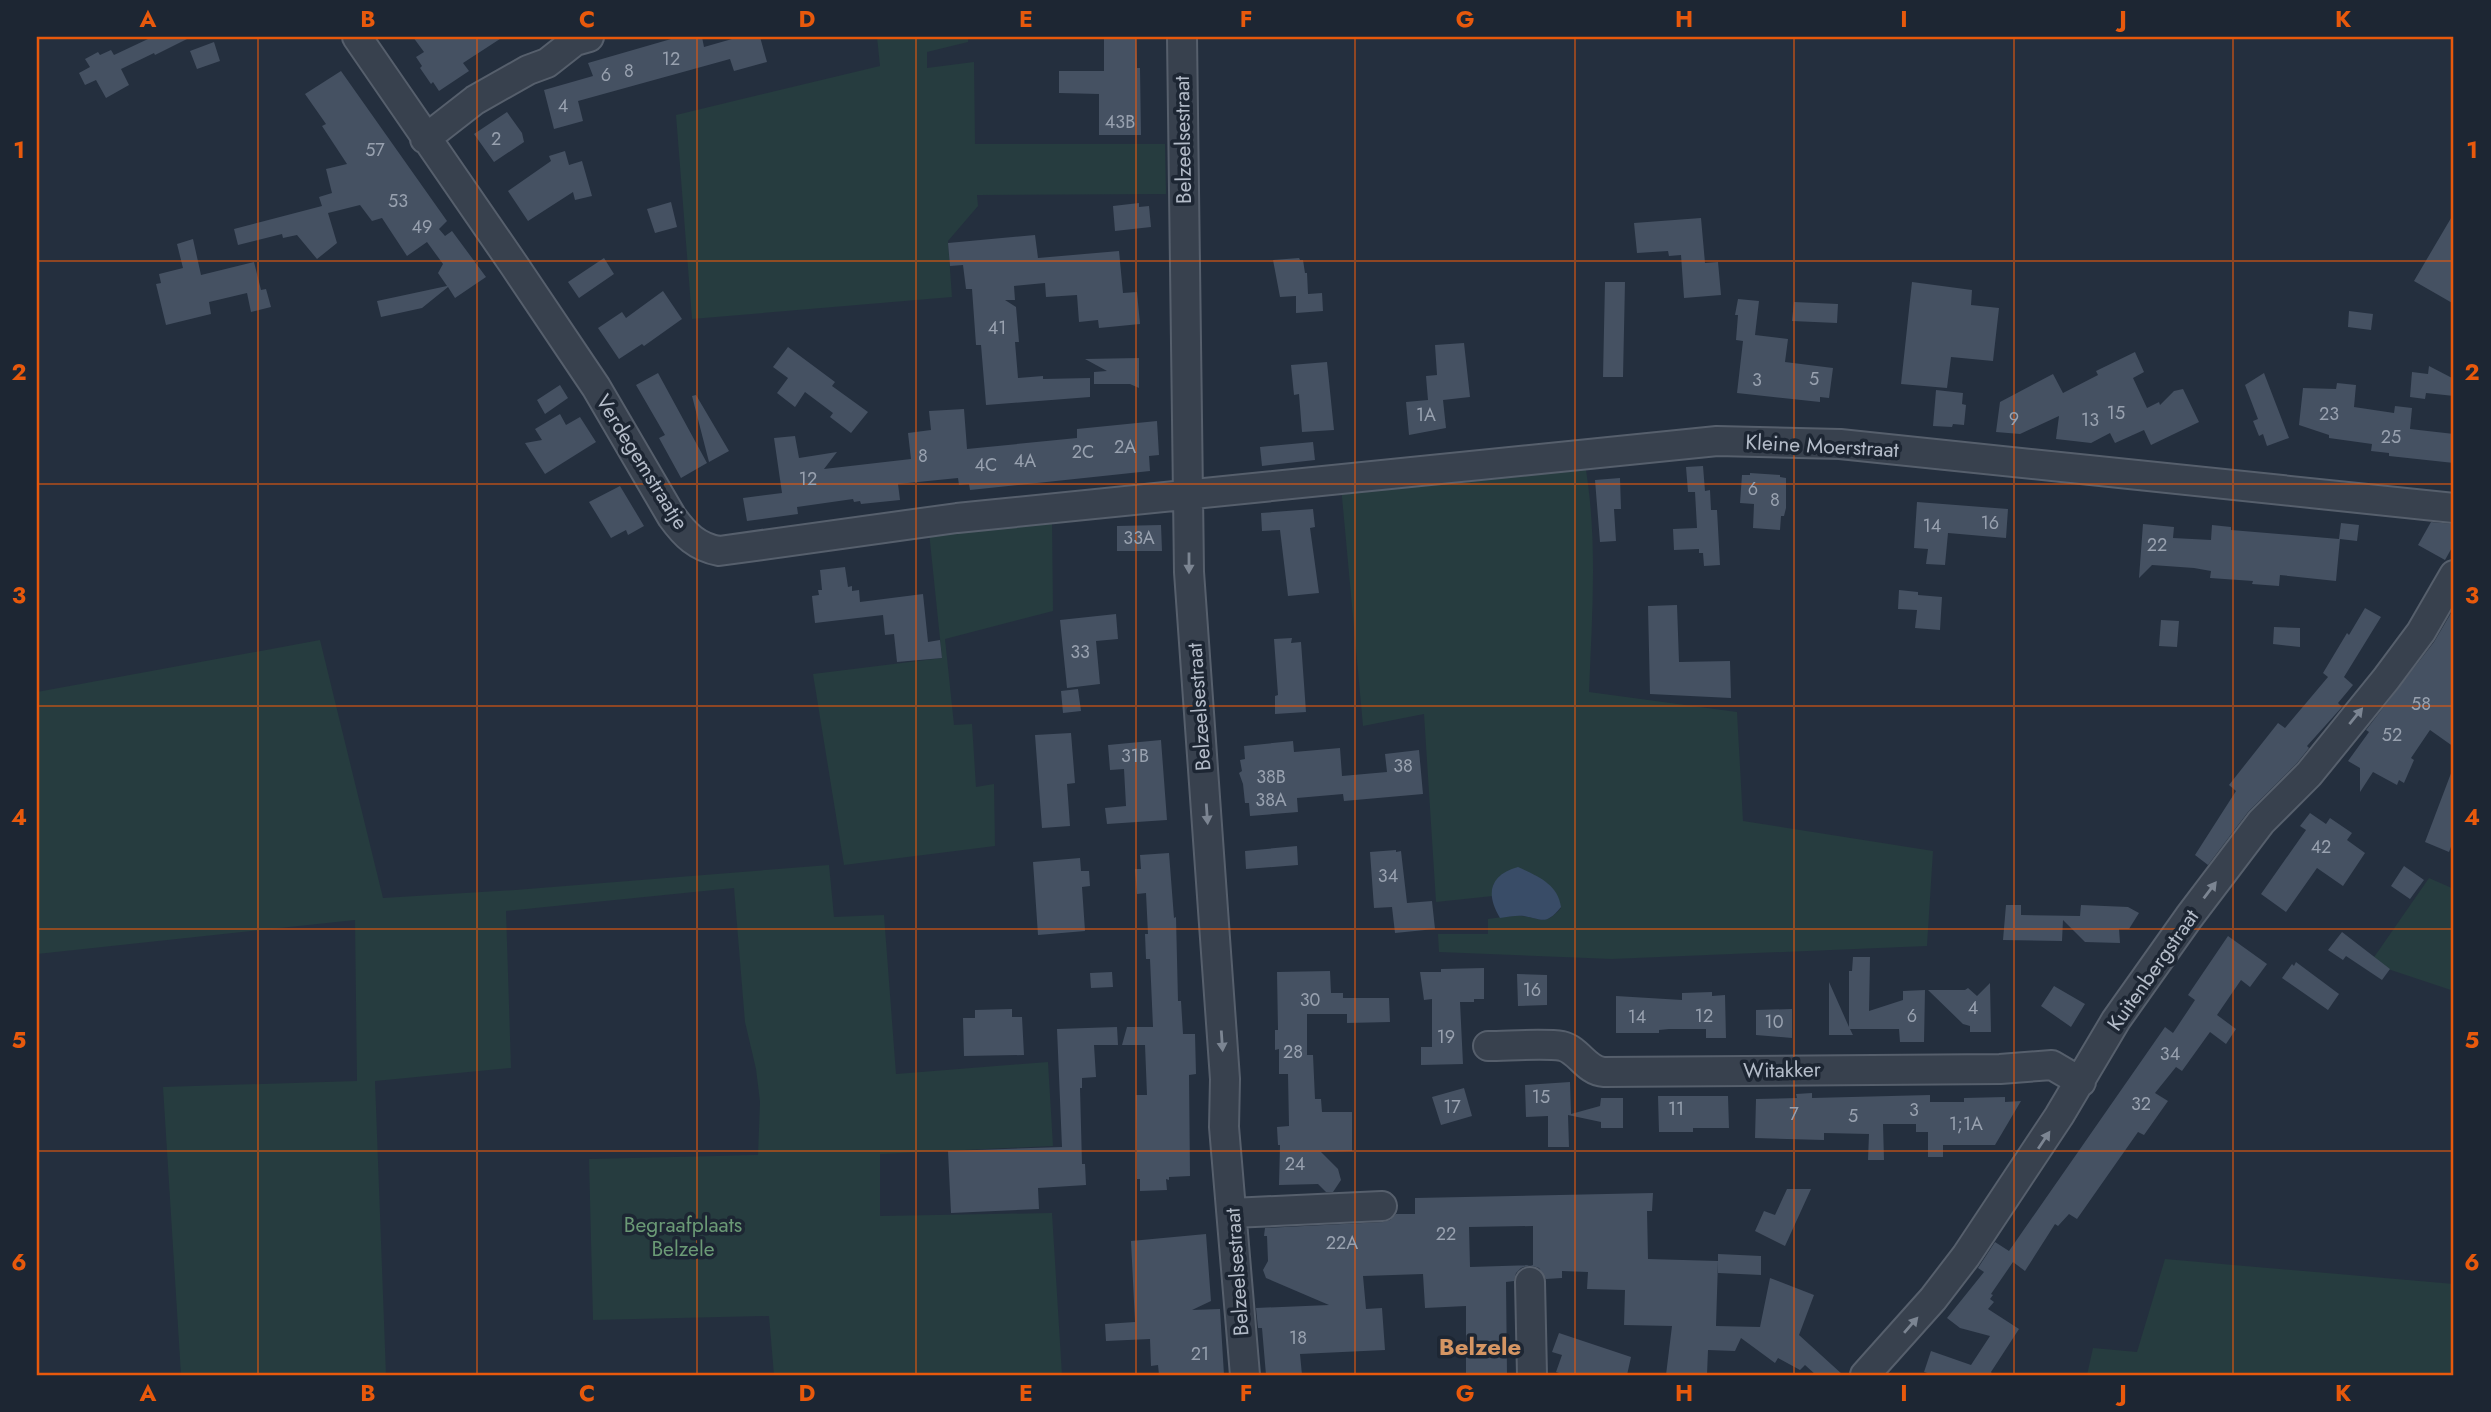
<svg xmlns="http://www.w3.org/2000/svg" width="2491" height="1412" font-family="Jost,sans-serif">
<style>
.green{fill:#263c3f}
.water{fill:#394c67}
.building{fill:#455162;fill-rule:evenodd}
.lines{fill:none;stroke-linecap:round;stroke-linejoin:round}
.minor-casing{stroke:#565f6c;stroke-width:32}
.minor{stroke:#38414e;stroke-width:28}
.oneway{fill:#7c8592}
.grid{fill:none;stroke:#e8590c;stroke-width:2;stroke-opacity:0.55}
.labels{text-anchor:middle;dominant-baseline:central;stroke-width:7;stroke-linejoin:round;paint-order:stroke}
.number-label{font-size:18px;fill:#98a1af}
.street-label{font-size:21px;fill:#b4bcc9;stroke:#1d2633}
.park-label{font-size:21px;fill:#6b9a76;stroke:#1d2633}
.quarter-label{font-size:24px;font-weight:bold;fill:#d59563;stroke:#1d2633}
.neatline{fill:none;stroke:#e8590c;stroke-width:2.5}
.grid-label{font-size:23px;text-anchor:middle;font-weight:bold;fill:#e8590c}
</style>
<rect width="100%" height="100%" fill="#242f3e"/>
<!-- green -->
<path class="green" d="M877,37H968V42L927,52V68L974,62L975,144H1165L1166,194L977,195L978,206L948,241L952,297L692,319L676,115L880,66Z
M1585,464C1598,539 1592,616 1589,692L1737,712L1743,821L1933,851L1927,946L1612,959L1439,952L1438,934H1488V919C1499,918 1511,915 1522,916C1542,918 1544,927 1561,908L1493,884V896L1436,902L1424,714L1363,726L1341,486Z
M1052,519L1053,611L945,639L954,725L972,724L976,787L994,784L995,846L844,865L813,674L942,658L929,532Z
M320,640L383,898L515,890L829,865L834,917L884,915L896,1074L1048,1062L1053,1146L880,1154V1216L1052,1213L1062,1375H774L769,1316L593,1320L589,1159L758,1155L760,1102L756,1069L745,1022L734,888L506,911L511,1068L375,1081L386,1375H181L163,1087L357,1081L355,920L37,954V692Z
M2429,878L2454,889V991L2370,963Z
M2165,1259L2454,1284V1375H2087L2093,1348L2137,1352Z"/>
<!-- water -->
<path class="water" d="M1518,867C1537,876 1558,884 1561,907C1546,925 1544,920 1524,916C1517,915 1508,917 1500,918C1485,893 1490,875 1518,867Z"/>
<!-- building -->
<path class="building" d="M147,37H191L155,55L154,53L121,69L129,85L106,98L96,80L85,85L79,73L90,67L85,59L98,52L100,55L111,50L114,55L148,39Z
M413,37H503L463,63L469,71L439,91L433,82L431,84L420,68L422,66L416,57L424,52Z
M678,37H702L704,47L739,37H760L767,62L734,71L730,59L578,101L583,121L554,129L544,90L593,76L588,63Z
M1104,37H1136L1137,68H1140L1141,135H1099V94L1059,93V71H1104Z
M214,42L220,61L197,69L190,51Z
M341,71L447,221L439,229L445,236L452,231L486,277L455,298L448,287L422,308L381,317L377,301L447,286L438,273L443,264L427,242L407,256L382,218L372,221L360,205L328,213L337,243L317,259L297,235L283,238L282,234L238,245L234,229L322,206L319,197L332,193L326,169L347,164L322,126L326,124L305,94Z
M507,112L522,133L524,142L494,162L474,134Z
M565,151L569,165L582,161L592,196L575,200L573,192L528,221L508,191L551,161L549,156Z
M671,202L677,227L655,233L647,209Z
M1139,203V207L1149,206L1151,227L1115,231L1113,206Z
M2454,213V304L2414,281Z
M1701,218L1705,263L1718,262L1721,295L1684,298L1681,255L1669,256L1668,251L1637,253L1634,223Z
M1035,235L1038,258L1119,251L1123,293L1137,292L1140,324L1099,328L1098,320L1079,322L1077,295L1046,297L1045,283L1014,286L1015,300H1005L1016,307L1019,342H1015L1018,378L1043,376V379L1090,378V397L986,405L981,345H976L972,289H966L963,265L950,266L948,243Z
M193,239L201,275L254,262L261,290L266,289L271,307L251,312L247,293L209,302L211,314L166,325L156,284L161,283L159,274L183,268L177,244Z
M604,258L614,274L579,298L568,282Z
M1299,258L1300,260H1303L1305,273H1307L1308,294L1322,293L1323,311L1296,313V296L1280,297L1273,260Z
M1605,282H1625L1623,377H1603Z
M1912,282L1972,290L1971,305L1999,308L1993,361L1951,357L1947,388L1901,384Z
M663,291L682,319L644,346L642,344L619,359L598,328L622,312L626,318Z
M1738,299L1759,301L1755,335L1788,339L1785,362L1833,368L1829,398L1820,397V402L1737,393L1743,341L1736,340L1738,315H1735Z
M1794,302L1838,304L1837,323L1792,321Z
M2349,311L2373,314L2371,330L2348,327Z
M1464,343L1470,397L1443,400L1446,428L1409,435L1406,402L1428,400L1426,376L1437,375L1435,345Z
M788,347L835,382L832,386L868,412L851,433L830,417L833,413L805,392L795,407L777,393L788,378L773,367Z
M2135,352L2144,372L2133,378L2147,408L2159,402L2160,405L2174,391L2183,389L2199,422L2151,445L2144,430L2115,443L2110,433L2091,443L2056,439L2059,416L2020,434L1996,432L2000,402L2053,374L2063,393L2098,375L2096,371Z
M1139,358V388L1130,384H1094V372L1107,371L1085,359Z
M1327,362L1334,430L1302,432L1299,394L1294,395L1291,365Z
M2429,366L2454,379V396L2426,393L2425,399L2410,397L2412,372L2428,374Z
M658,373L707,463L681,478L659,438L665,435L636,385Z
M2264,373L2289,438L2267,446L2263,434L2259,436L2253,421L2258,419L2245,385Z
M2337,383L2356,385L2354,407L2394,413L2395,406L2412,408L2410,429L2454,434V463L2389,456V453L2371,451L2372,444L2329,438V435L2299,425L2303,388L2336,389Z
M560,385L568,398L545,414L537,400Z
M1936,390L1963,393L1962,404L1966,405L1964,425L1953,424L1952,427L1933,426Z
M696,395L729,451L709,462L692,396Z
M964,409L967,449L1077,438V429L1157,421L1159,455L1149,456L1150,471L970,490L969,484L959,485L958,478L898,484L900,500L861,504L860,501L854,502L853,499L797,507L798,514L747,521L743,498L782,493L774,438L795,436L799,458L837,452L824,469L911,459L908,433L931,430L929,411Z
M560,414L566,425L580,417L596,442L545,474L525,443L542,440L535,429Z
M1313,442L1315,460L1262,466L1260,447Z
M1703,466L1705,491L1710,490L1711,510H1717L1720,565L1704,566L1703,553H1699V549L1674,550L1673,529L1697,528L1695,492H1688L1686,467Z
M1750,473L1780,475V477L1786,478V508L1784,516H1781L1780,530L1753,528L1754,504L1740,503L1742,475H1750Z
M1620,478L1621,509H1614L1616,541L1600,542L1595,480Z
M620,486L644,526L628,535L626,530L611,538L589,502Z
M1917,502L2008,509L2006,538L1948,533L1945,565L1926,564L1928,549L1914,548Z
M1313,509L1315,527L1310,528L1319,593L1288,596L1280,530L1262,531L1261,513Z
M2431,522L2454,524V544L2445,560L2418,545Z
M2341,523L2359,525L2357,541L2340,539L2336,581L2280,575L2279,586L2252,584L2253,581L2210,578L2211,571L2194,568L2152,565L2139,578L2143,524L2174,527L2173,538L2211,540L2212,525L2231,527V530L2339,539Z
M1161,525L1162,551H1117V526Z
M845,567L848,587L852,586V591L859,590L860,602L923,594L928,642L940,640L942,658L897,662L894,634L885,635L883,615L815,623L812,596L819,595L818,590H822L820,570Z
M1899,590L1918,592V595L1942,597L1940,630L1915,628L1917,610L1898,609Z
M1677,605L1679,662L1730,661L1731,698L1650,694L1648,606Z
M2365,608L2381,617L2344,677L2353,685L2338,703L2342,707L2307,746L2309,748L2297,763L2248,812L2208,865L2195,855L2236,791L2229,785L2278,723L2285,728L2328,677L2323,673L2347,633L2349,635Z
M2454,608V747L2430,730L2411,758L2414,760L2404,783L2399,780L2397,785L2373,772L2360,792V768L2348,761L2369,732L2366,730L2434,642Z
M1116,614L1118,639L1096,641L1100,684L1067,688L1060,620Z
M2161,620L2179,621L2177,647L2159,646Z
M2274,627L2300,628V647L2273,644Z
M1292,638L1291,643L1301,642L1306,712L1275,714V696L1278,695L1274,639Z
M1078,689L1081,711L1063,713L1061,691Z
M1071,733L1075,783L1067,784L1070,826L1042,828L1035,735Z
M1161,740L1167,820L1107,824L1105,808L1126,806L1124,769L1110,770L1108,745Z
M1293,741L1294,752L1340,748L1342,776L1387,772L1385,754L1419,750L1423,794L1344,801L1343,794L1297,798L1298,812L1250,816L1249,803H1245L1243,784L1239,773L1242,771L1240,760L1245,759L1244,746Z
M2453,768L2454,839L2449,852L2425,842Z
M2310,813L2326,824L2330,818L2352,833L2347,840L2365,853L2343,886L2317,868L2286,912L2261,894L2306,830L2300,826Z
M1297,846L1298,865L1246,869L1245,851Z
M1396,850V852L1401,851L1407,903L1432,901L1435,929L1395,933L1392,907L1374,908L1370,852Z
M1169,853L1174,918L1176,917L1178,1001H1181L1183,1034H1195L1196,1074L1189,1075L1190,1176L1169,1177V1180L1166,1179L1167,1190L1140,1191V1179H1137L1136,1095H1147L1145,1045H1122L1127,1027H1153L1150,959H1146L1145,934H1148L1146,893L1137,894L1135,869H1141L1140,855Z
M1080,858L1081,871H1089L1090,886L1082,887L1085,931L1038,935L1033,862Z
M2404,866L2424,880L2410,899L2391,886Z
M2006,905H2021V915L2080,916L2081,905L2128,907L2139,913L2129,929H2119L2120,943L2085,942L2063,920L2062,941L2003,940Z
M2342,932L2390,969L2382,980L2346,956L2343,960L2328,950Z
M2228,936L2267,964L2250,987L2241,980L2217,1015L2236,1029L2226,1044L2210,1032L2182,1071L2176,1067L2155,1093L2168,1101L2144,1135L2138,1132L2077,1219L2069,1214L2058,1226L2055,1224L2025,1271L2013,1262L1991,1294L1993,1295L1990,1299L1994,1302L1988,1309L2019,1329L1991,1372L1993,1375H1934L1924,1372L1931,1351L1971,1365L1990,1336L1960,1328L1947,1318L1984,1272L1978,1268L1995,1242L2009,1251L2165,1027L2173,1033L2195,1000L2188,995Z
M1853,957H1870L1869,1011L1903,1000V991L1925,990L1924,1042H1900L1899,1029H1850L1853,1035H1829V982L1849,1027V971H1852Z
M2296,962L2339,994L2328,1010L2282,978L2292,964L2294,966Z
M1484,968V999H1474V1002H1460L1463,1064L1421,1065V1047H1432V999L1424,1000L1420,972H1441V969Z
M1330,971L1331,993H1343V998H1389L1390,1022L1347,1023V1014H1307V1055H1313L1315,1099H1321L1322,1112H1352V1151L1321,1152L1338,1169L1341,1180L1333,1192H1326L1318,1184L1279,1185L1280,1145H1278L1277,1127L1289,1126L1288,1074H1279V1049L1275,1050V1030H1278L1277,972Z
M1112,972L1113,987L1091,988L1090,973Z
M1517,974L1547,975V1005L1518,1006Z
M1990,983L1991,1032H1970V1026L1963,1024L1928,990H1965L1968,988L1977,996Z
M2054,986L2085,1004L2071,1027L2041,1006Z
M1712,992V996L1725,995L1726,1038H1706V1029H1669L1659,1030V1033H1616V996L1682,1000V993Z
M1012,1009V1017H1022L1024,1055L964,1056L963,1018H975V1010Z
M1792,1009V1038L1756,1035V1010Z
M1117,1027L1118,1045H1094L1096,1077L1082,1078V1088H1080L1082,1164H1085L1086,1185L1038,1188L1039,1209L951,1213L948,1151L1062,1147L1057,1029Z
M1570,1082L1571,1114L1600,1106L1601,1098H1623V1128H1601V1122L1568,1115L1569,1147H1548V1116L1526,1117L1525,1085Z
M1464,1088L1472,1116L1441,1125L1432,1097Z
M1812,1093V1098L1930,1095V1102H1964V1098L2005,1097V1102L2021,1101L1995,1145H1943V1157H1928V1132H1916V1124H1883L1884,1160H1868L1869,1134L1824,1133V1140L1755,1138L1756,1099L1797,1098L1796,1094Z
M1658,1096H1728L1729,1128H1693V1132H1659Z
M1787,1189H1811L1785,1246L1755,1231L1764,1211L1775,1215Z
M1653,1193L1652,1211H1647L1648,1259L1718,1261L1716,1326L1760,1327L1770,1278L1814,1295L1799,1335L1843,1375H1816L1805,1365L1800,1370L1778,1358L1775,1363L1741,1338L1735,1351L1708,1350L1707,1375H1666L1672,1326L1624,1325L1625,1290L1587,1289L1588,1272L1562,1271V1278L1546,1279L1539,1268L1530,1265L1521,1268L1516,1273L1514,1281L1506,1282L1507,1375H1466V1306L1425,1308L1423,1274L1363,1276L1366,1309L1382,1308L1385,1350L1300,1354L1302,1375H1266L1262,1328H1258L1256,1308L1329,1305L1266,1278L1263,1270L1268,1261L1267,1236H1264L1265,1228L1383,1222L1390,1220L1396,1214H1415V1198ZM1533,1226V1265L1470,1267L1469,1227Z
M1206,1234L1211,1301L1192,1310L1220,1309L1224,1375H1193V1373L1159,1375L1158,1365L1151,1366L1150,1339L1106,1341L1105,1324L1135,1322L1131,1241Z
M1718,1254L1761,1256V1275L1718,1273Z
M1559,1333L1631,1357L1627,1375H1565L1556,1372L1562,1355L1552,1352Z"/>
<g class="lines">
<defs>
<path id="minor" d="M357,37L514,265L596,387L672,517C685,535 697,547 719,551L957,518L1717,441L1840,444L2454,508
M1182,37L1189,572L1225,1079L1224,1127L1245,1375
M425,139L475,100L528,70L547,63L575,41L589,37
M1488,1046C1507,1046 1545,1043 1562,1046C1579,1050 1586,1071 1604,1072L2000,1069L2052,1065L2081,1082
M1232,1213L1382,1206
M1530,1282L1532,1375
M1865,1375L1933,1299L1966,1256L2059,1116L2116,1020L2189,917L2261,822L2309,774L2386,679L2421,632L2454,575"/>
</defs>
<!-- minor casing -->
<use href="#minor" class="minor-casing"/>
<!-- minor -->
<use href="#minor" class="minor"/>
</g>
<!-- one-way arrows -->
<defs><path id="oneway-solid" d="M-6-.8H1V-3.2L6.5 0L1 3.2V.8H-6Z" transform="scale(1.75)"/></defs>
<g class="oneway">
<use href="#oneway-solid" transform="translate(1189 563) rotate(90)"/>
<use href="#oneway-solid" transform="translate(2356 716) rotate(-51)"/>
<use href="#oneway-solid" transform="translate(1207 814) rotate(86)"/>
<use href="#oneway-solid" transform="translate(2210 890) rotate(-53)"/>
<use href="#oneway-solid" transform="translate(1222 1041) rotate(86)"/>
<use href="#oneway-solid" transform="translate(2044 1140) rotate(-56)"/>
<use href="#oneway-solid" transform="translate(1911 1325) rotate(-49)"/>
</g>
<!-- grid -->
<path class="grid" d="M258,37V1375M477,37V1375M697,37V1375M916,37V1375M1136,37V1375M1355,37V1375M1575,37V1375M1794,37V1375M2014,37V1375M2233,37V1375M37,261H2454M37,484H2454M37,706H2454M37,929H2454M37,1151H2454"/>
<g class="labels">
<!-- number labels -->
<g class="number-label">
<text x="671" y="59">12</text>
<text x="629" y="71">8</text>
<text x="606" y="75">6</text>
<text x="563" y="106">4</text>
<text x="1120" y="122">43B</text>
<text x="496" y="139">2</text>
<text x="375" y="150">57</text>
<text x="398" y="201">53</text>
<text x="422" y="227">49</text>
<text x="997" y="328">41</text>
<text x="1814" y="379">5</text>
<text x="1757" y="380">3</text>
<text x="2116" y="413">15</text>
<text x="2329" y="414">23</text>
<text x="1426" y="415">1A</text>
<text x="2014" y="419">9</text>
<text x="2090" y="420">13</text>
<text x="2391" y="437">25</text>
<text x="1125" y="447">2A</text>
<text x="1083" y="452">2C</text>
<text x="923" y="456">8</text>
<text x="1025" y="461">4A</text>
<text x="986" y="465">4C</text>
<text x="808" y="479">12</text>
<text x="1753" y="489">6</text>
<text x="1775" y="500">8</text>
<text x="1990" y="523">16</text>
<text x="1932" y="526">14</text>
<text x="1139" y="538">33A</text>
<text x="2157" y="545">22</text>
<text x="1080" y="652">33</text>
<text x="2421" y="704">58</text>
<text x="2392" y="735">52</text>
<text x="1135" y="756">31B</text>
<text x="1403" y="766">38</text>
<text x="1271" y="777">38B</text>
<text x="1271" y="800">38A</text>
<text x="2321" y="847">42</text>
<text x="1388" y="876">34</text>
<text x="1532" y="990">16</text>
<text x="1310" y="1000">30</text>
<text x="1973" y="1008">4</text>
<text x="1704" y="1016">12</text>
<text x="1912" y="1016">6</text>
<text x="1637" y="1017">14</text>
<text x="1774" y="1022">10</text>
<text x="1446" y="1037">19</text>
<text x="1293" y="1052">28</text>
<text x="2170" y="1054">34</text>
<text x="1541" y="1097">15</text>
<text x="2141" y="1104">32</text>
<text x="1452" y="1107">17</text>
<text x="1676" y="1109">11</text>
<text x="1914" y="1110">3</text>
<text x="1794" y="1114">7</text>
<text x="1853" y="1116">5</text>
<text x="1966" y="1124">1;1A</text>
<text x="1295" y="1164">24</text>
<text x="1446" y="1234">22</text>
<text x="1342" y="1243">22A</text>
<text x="1298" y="1338">18</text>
<text x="1200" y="1354">21</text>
</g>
<!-- street labels -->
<g class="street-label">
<text transform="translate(1183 140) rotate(-91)">Belzeelsestraat</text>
<text transform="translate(1822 446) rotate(3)">Kleine Moerstraat</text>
<text transform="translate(642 462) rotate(58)">Verdegemstraatje</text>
<text transform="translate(1199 707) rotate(-94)">Belzeelsestraat</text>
<text transform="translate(2153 970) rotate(-55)">Kuitenbergstraat</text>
<text transform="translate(1782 1070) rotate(-1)">Witakker</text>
<text transform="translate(1237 1272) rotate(-94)">Belzeelsestraat</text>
</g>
<!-- park labels -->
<g class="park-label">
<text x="683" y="1225">Begraafplaats<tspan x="683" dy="24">Belzele</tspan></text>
</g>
<!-- quarter labels -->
<g class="quarter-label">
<text x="1480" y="1346">Belzele</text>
</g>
</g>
<!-- border -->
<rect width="2491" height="1412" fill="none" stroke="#1d2633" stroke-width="77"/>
<rect x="38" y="38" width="2414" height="1336" class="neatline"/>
<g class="grid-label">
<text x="148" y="27">A</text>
<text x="368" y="27">B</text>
<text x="587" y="27">C</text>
<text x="807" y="27">D</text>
<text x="1026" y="27">E</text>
<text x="1246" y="27">F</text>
<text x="1465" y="27">G</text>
<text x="1684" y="27">H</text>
<text x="1904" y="27">I</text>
<text x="2123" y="27">J</text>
<text x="2343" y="27">K</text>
<text x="19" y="158">1</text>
<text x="2472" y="158">1</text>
<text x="19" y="380">2</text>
<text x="2472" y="380">2</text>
<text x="19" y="603">3</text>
<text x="2472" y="603">3</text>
<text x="19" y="825">4</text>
<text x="2472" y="825">4</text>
<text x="19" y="1048">5</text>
<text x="2472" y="1048">5</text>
<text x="19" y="1270">6</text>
<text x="2472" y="1270">6</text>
<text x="148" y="1401">A</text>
<text x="368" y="1401">B</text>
<text x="587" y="1401">C</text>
<text x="807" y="1401">D</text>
<text x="1026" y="1401">E</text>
<text x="1246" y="1401">F</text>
<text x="1465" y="1401">G</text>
<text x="1684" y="1401">H</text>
<text x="1904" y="1401">I</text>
<text x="2123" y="1401">J</text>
<text x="2343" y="1401">K</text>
</g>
</svg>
